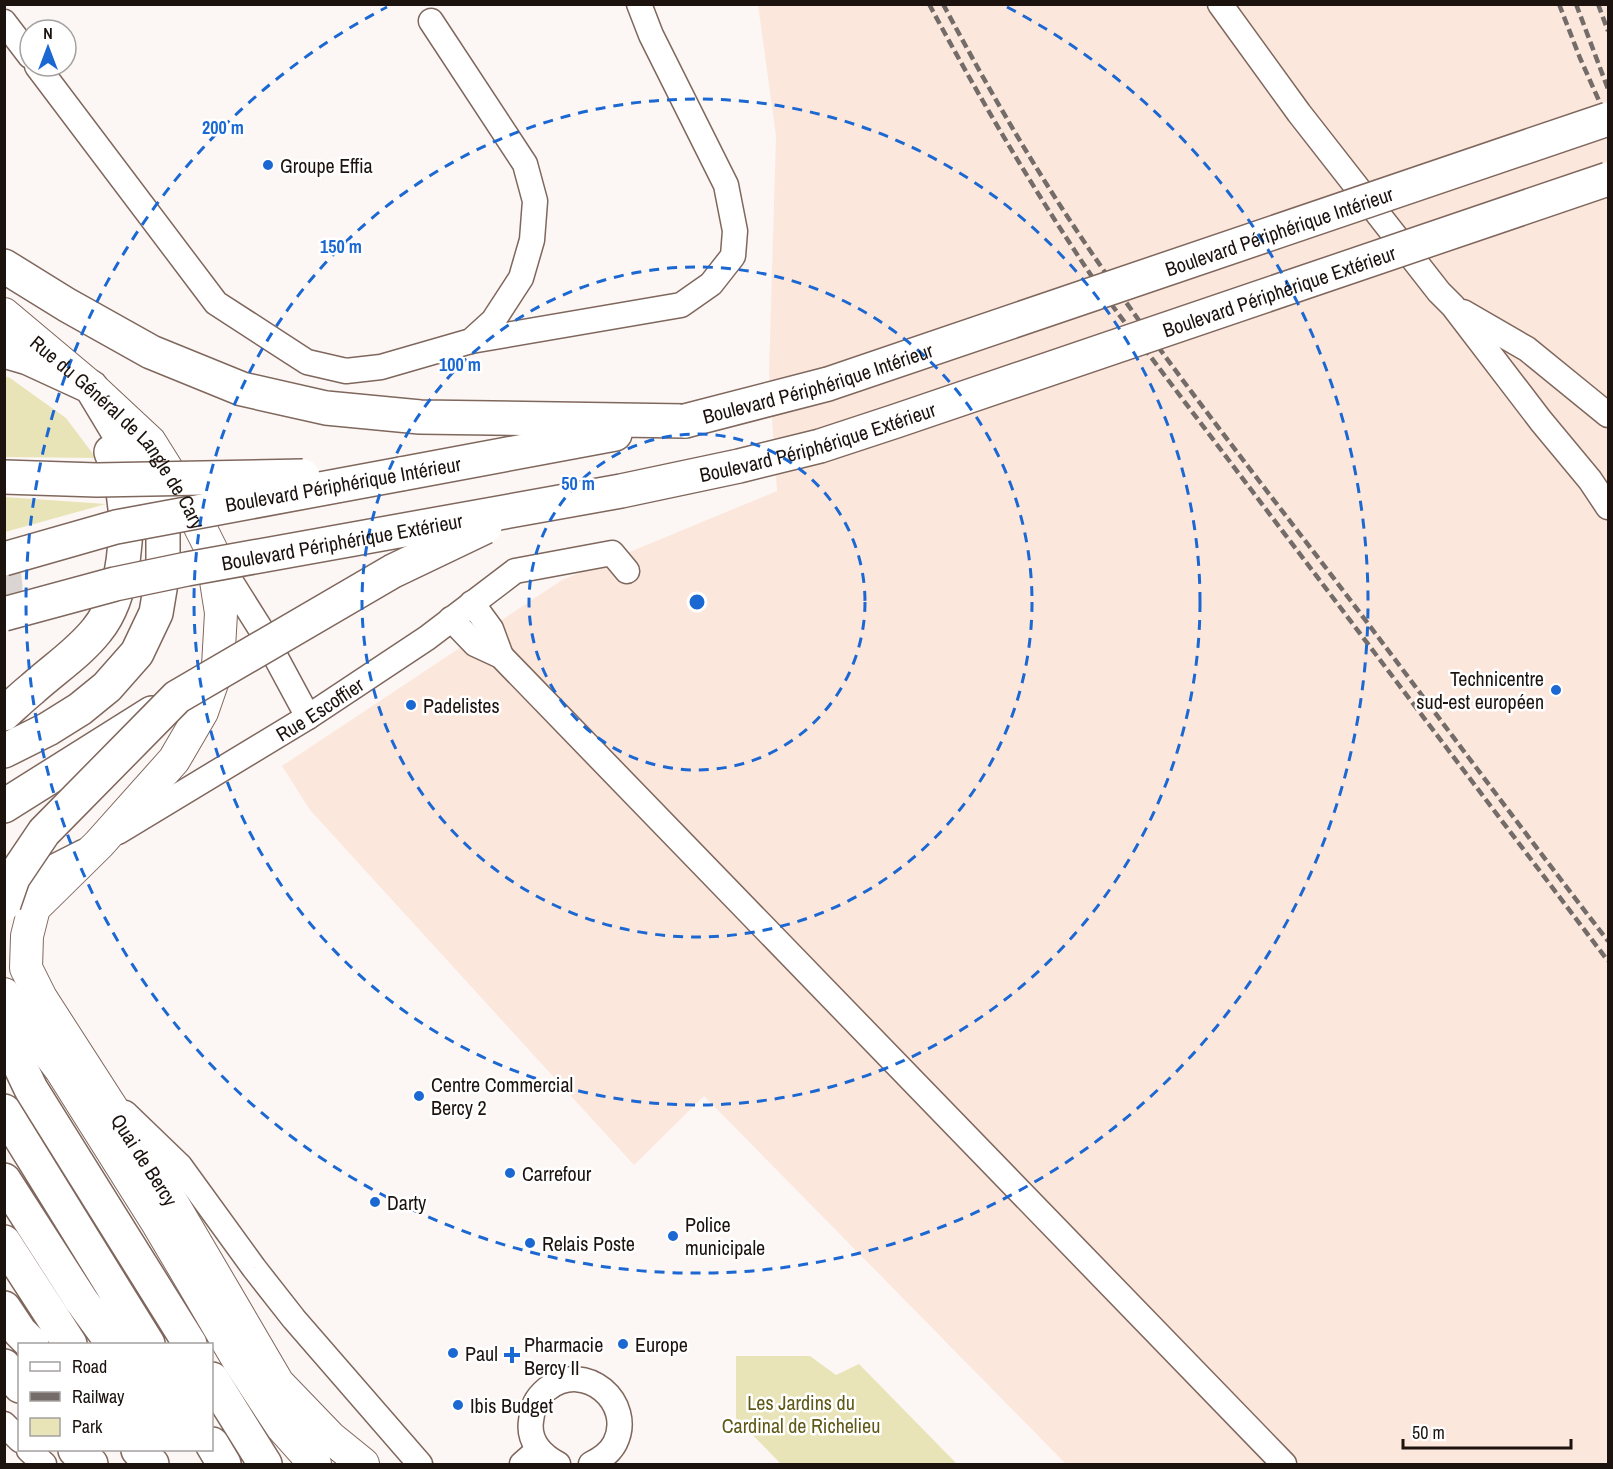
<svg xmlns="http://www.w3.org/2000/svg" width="1613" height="1469" font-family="'Archivo Narrow',sans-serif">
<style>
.built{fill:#fce7dd}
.green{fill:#e8e4b8}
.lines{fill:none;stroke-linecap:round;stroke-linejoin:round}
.highway-tunnel{stroke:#dad5d2;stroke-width:33;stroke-dasharray:33 16;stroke-linecap:butt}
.minor-casing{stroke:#7f675d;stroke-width:27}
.major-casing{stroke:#7f675d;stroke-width:34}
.highway-casing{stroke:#7f675d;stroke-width:36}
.minor{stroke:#fff;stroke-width:24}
.major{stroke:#fff;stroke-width:32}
.highway{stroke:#fff;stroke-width:33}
.rail{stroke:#736c68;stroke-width:4.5;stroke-dasharray:9 4.5;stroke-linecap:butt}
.highway-bridge-casing{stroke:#7f675d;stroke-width:36;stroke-linecap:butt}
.highway-bridge{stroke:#fff;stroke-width:33}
.ring{fill:none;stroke:#1b68d3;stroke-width:3;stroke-dasharray:10 8}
.poi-dot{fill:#1b68d3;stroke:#fff;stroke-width:2}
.labels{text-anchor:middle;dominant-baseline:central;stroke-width:5;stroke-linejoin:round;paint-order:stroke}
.poi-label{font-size:20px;fill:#1c130f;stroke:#fff;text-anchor:start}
.street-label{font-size:20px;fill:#1c130f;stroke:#fff}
.park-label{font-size:20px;fill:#5f5816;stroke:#fff}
.centre{fill:#1b68d3;stroke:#fff;stroke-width:3}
.ring-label{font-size:18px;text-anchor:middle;font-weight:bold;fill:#1b68d3;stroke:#fff;stroke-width:5;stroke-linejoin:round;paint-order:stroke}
</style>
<rect width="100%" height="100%" fill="#fcf7f4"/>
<!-- built -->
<path class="built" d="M758,5H1608V1464H1066L704,1096L634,1165L310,810L282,766L562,580L777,491L769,373L776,136Z"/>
<!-- green -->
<path class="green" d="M5,376L10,378L66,418L96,458L5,457Z
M5,497L106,504L5,532Z
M736,1356H810L836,1375L859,1364L957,1464H781L736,1418Z"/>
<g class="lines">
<!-- highway-tunnel -->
<path class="highway-tunnel" d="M4,570L6,586L4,609"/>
<defs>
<g id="minor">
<path d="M1220,4L1299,113L1439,292L1453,306L1541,421L1590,480L1608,507"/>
<path d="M4,22L30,56"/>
<path d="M37,66L216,303L307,362L346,371L381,367L471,341L493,321L521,278L532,240L535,201L525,164L431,21"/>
<path d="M1463,312L1527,349L1608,415"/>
<path d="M471,341L681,305L711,284L733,256L735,231L726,185L651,35L639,4"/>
<path d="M216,558L260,628L308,717"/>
<path d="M472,603L491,629L501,656"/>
<path d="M451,619L475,644L501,656L1284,1464"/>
<path id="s1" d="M118,832L308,717L427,638L515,571L612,553L627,571"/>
<path d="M4,892L83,852"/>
<path d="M125,1113L180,1166L254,1268L294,1319L420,1464"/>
<path d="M4,1424L20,1440"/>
<path d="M29,1450L44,1464"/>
<path d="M522,1464L538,1450"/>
<path d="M558,1464C541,1455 528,1441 531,1421C533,1406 535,1399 547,1389C585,1359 635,1403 615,1443C610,1453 601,1459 591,1464"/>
</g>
<g id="major">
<path id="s2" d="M4,314L91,387L150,442L187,501L211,549L221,613L218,666L202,712L174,760L99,844L34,908L27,936L26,968L41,998L166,1192L278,1383L331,1438L363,1464"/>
<path d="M4,994L61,1070L158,1224L240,1363L282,1427L315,1464"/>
</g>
<path id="highway" d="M4,266L67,305L151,352L242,389L326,408L420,417L685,421
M4,351L28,358L91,387L153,490L163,530V571L156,613L137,653L107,687L80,709L48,729L4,751
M401,474L615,434
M4,714C14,705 22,697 32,689C54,669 79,653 97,630C125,596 131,525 121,483C119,473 115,462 111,452
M4,806L152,713
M4,1026L11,1047L31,1089L190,1344
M4,1111L148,1344
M4,1180L81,1300L113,1344
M4,1242L70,1344
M4,1308L20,1332L32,1344
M4,1366L20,1386
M212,1379L265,1464
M212,1444L224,1464
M75,1450L91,1464
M138,1450L152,1464"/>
</defs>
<!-- minor casing -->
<use href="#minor" class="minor-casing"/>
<!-- major casing -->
<use href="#major" class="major-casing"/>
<!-- highway casing -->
<use href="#highway" class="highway-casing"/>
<!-- minor -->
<use href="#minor" class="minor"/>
<!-- major -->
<use href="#major" class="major"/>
<!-- highway -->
<use href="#highway" class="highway"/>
<!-- rail -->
<path class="rail" d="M929,4C981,101 1037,196 1099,287C1118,314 1139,341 1159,368L1608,961
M943,4C982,77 1023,149 1069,219C1148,339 1238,453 1326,568C1420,692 1513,818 1608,941
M1559,4L1580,58L1608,121
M1576,4L1608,89
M1598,4L1608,31"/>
<defs>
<g id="highway-bridge">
<path id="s3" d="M685,421L828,384L1608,119"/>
<path d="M4,477L97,480L303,476"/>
<path d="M4,559L116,527L401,474"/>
<path id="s4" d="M4,614L115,584L187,569L621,491L739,466L820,446L896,421L1608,179"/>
<path d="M4,904L13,878L44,832L177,697L393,571L485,527"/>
</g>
</defs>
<!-- highway-bridge casing -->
<use href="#highway-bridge" class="highway-bridge-casing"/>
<!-- highway-bridge -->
<use href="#highway-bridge" class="highway-bridge"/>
</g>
<!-- distance rings -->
<g class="ring">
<circle cx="697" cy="602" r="168"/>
<circle cx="697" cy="602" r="335"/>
<circle cx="697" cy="602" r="503"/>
<path d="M1007 7A671 671 0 1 1 387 7"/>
</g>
<!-- markers -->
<g class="poi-dot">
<circle cx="268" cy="165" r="6"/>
<circle cx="1556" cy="690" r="6"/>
<circle cx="411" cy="705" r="6"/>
<circle cx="419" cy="1096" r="6"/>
<circle cx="510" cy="1173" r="6"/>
<circle cx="375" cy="1202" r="6"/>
<circle cx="673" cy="1236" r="6"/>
<circle cx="530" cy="1243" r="6"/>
<circle cx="623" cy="1344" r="6"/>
<circle cx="453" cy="1353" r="6"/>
<path d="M509 1346h6v6h6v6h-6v6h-6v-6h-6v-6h6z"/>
<circle cx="458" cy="1405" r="6"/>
</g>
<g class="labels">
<!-- poi labels -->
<g class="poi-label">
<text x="280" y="165">Groupe Effia</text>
<text x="1544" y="678" text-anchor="end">Technicentre<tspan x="1544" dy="23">sud-est européen</tspan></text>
<text x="423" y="705">Padelistes</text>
<text x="431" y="1084">Centre Commercial<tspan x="431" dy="23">Bercy 2</tspan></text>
<text x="522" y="1173">Carrefour</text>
<text x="387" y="1202">Darty</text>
<text x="685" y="1224">Police<tspan x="685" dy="23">municipale</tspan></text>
<text x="542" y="1243">Relais Poste</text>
<text x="524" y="1344">Pharmacie<tspan x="524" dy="23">Bercy II</tspan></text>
<text x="635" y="1344">Europe</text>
<text x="465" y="1353">Paul</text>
<text x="470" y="1405">Ibis Budget</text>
</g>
<!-- street labels -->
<g class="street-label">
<text stroke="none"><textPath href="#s3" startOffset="624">Boulevard Périphérique Intérieur</textPath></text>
<text stroke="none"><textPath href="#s4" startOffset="1318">Boulevard Périphérique Extérieur</textPath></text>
<text stroke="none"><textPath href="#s3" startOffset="138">Boulevard Périphérique Intérieur</textPath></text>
<text stroke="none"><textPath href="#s2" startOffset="166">Rue du Général de Langle de Cary</textPath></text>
<text stroke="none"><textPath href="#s4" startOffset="832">Boulevard Périphérique Extérieur</textPath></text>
<text transform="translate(343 484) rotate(-10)">Boulevard Périphérique Intérieur</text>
<text stroke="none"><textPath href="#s4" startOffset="346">Boulevard Périphérique Extérieur</textPath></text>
<text stroke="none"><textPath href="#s1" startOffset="236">Rue Escoffier</textPath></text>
<text stroke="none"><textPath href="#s2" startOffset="1030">Quai de Bercy</textPath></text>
</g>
<!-- park labels -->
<g class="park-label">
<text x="801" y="1402">Les Jardins du<tspan x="801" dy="23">Cardinal de Richelieu</tspan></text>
</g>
</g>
<circle cx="697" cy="602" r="9" class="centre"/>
<g class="ring-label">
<text x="223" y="134">200 m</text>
<text x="341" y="253">150 m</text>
<text x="460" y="371">100 m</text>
<text x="578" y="490">50 m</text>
</g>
<!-- border -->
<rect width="1613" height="1469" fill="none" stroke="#1c130f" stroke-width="12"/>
<!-- legend -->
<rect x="18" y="1343" width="195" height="108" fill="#ffffff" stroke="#a4a19f" stroke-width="1.5"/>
<rect x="30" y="1362" width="30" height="9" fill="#ffffff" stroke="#a4a19f" stroke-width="1.5"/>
<text x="72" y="1373" font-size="18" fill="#1c130f">Road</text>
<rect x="30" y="1392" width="30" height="9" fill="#736c68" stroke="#a4a19f" stroke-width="1.5"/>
<text x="72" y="1403" font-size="18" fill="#1c130f">Railway</text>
<rect x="30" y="1418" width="30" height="18" fill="#e8e4b8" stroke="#a4a19f" stroke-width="1.5"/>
<text x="72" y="1433" font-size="18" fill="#1c130f">Park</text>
<!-- north arrow -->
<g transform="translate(48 48)"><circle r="28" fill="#ffffff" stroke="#a4a19f" stroke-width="1.5"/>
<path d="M0-4.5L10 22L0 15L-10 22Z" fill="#1b68d3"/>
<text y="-9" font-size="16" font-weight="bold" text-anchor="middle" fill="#1c130f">N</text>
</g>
<!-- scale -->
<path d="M1403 1439v9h168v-9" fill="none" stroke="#1c130f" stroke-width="3"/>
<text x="1412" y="1439" font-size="18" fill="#1c130f" stroke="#ffffff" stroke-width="4.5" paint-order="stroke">50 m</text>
</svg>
